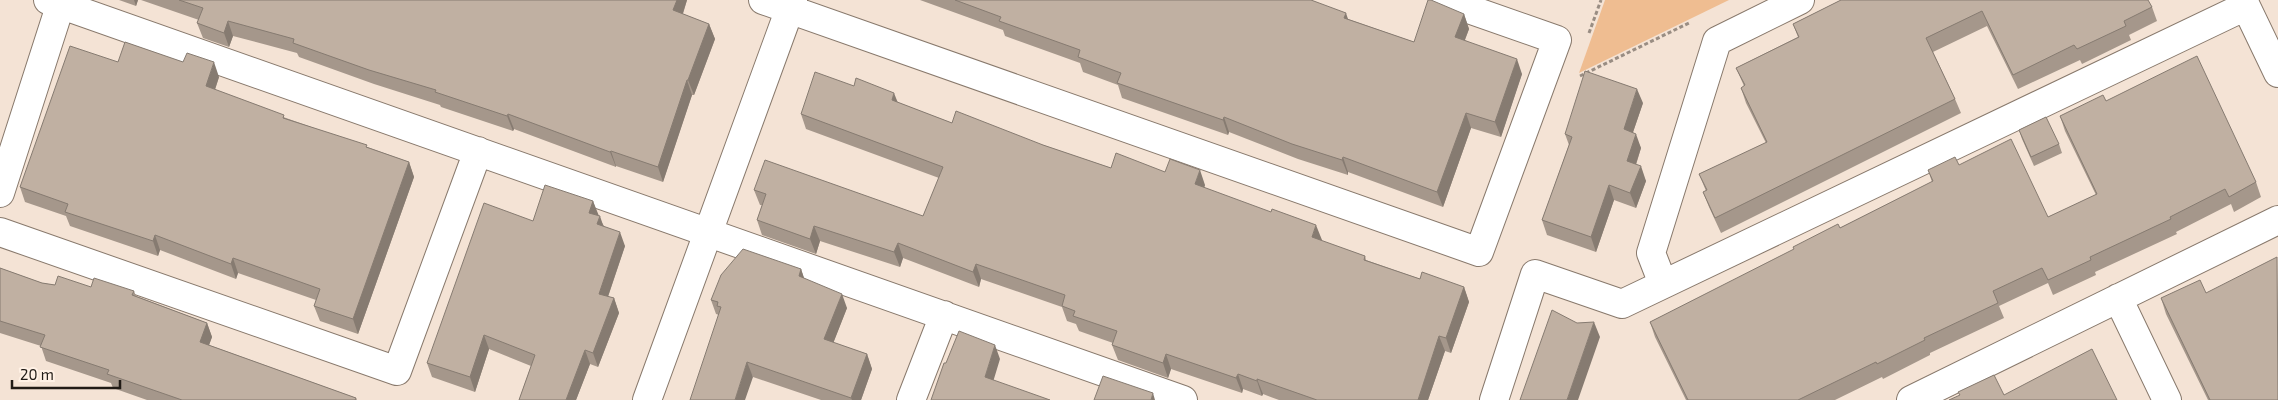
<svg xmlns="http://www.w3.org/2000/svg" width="2278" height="400" font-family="'Exo 2',sans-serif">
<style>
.green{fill:#efbd91}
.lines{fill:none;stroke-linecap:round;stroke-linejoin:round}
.street-casing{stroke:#88796c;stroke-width:30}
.path{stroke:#998d83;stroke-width:3;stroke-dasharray:4 2.5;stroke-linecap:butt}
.street{stroke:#fff;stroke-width:28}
.wall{fill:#a5978b}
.shaded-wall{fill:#867b71}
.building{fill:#c0b0a2;stroke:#867b71}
</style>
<rect width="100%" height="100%" fill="#f4e3d5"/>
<!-- green -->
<path class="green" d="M1605,0H1729L1579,73Z"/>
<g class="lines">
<defs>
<path id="street" d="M48,0L1183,400
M763,0L1479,252L1557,40L1443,0
M2243,0L2278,73
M0,193L62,0
M0,232L397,371L478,151
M1663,284L1651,253L1717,41L1800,0
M2118,298L2167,400
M647,400L793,0
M911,400L944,315
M1494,400L1535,274L1622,304L2246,6
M1911,400L2278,220"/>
</defs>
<!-- street casing -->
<use href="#street" class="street-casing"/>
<!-- path -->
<path class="path" d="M1589,33L1601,0
M1580,76L1689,23"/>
<!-- street -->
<use href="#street" class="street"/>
</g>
<!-- wall -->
<path class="wall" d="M119,0H138L136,6Z
M141,0H687L683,14L709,24L715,39L694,95H692L663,182L616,166V167L514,129L513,131L441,107L440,105L374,84L299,57L297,53L233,36L229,47L203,38L197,23L199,20Z
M920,0H1311L1348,19L1414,42L1464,14L1469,29L1465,40L1522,74L1501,137L1471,128L1443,207L1348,172V175L1298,159L1229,132L1228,135L1122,98L1118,85L1083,72L1080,63L1005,36L1003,30Z
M1841,0L2152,7L2157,21L2129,35L2131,40L2082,64L2080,60L2018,89L1987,26L1933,52L1955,99L1961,113L1721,233L1709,207L1703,192L1706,191L1699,174L1766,143L1746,103L1741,88L1744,86L1736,68L1798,37L1793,24Z
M118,62L219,77L215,90L286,118L409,162L414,177L358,334L320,321L314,306L316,300L238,273L236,279L160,250L158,256L70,226L66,216L25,202L20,187Z
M854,86L952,123L1043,145L1111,168L1165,172L1205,185L1204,188L1322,240L1321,241L1365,256L1366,260L1420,279L1464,287L1469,302L1451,353L1445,351L1428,400H1279L1263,394L1262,396L1243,389L1242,393L1171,369L1168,378L1118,360L1112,345L1113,343L1079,331L1076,324L1067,321L1062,307L981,279L979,287L903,258L900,267L820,241L816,254L762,235L757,220L762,205H760L754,190L923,216L939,178L806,129L801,114Z
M2106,101L2256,182L2261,197L2234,212L2231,204L2176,232L2177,234L2095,272L2096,275L2053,295L2048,283L1999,306L2004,318L1930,353V355L1883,379L1882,377L1835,400H1686L1655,337L1650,322L1932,182L1928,170L1959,165L2048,217L2096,195L2065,131L2060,116Z
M1643,103L1633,132L1641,148L1636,165L1646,181L1636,208L1614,200L1596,252L1547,235L1542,220L1569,145L1565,134Z
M2019,130L2059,144L2062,153L2034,166L2022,139Z
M593,201L598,216L604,226L625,246L608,297L614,298L619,313L598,367L590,364L576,400H519L531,366L489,349L475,392L432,377L427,363L533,221Z
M0,268L42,283L55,285L134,291L136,296L207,323L212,337L209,345L356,398L357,400H147L113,388L111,383L46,361L41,346L0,333Z
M801,269L804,278L847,308L833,343L867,354L872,369L861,400H821L753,377L719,315L716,314L711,300Z
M2206,293L2278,400H2208L2166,314L2161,298Z"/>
<!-- shaded-wall -->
<path class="shaded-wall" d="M134,0H138L136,6Z
M677,0H687L679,25L673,10Z
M1346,13L1351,28L1344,18Z
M1464,14L1469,29L1460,52L1455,37Z
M228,21L233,36L229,47L224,33Z
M709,24L715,39L694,95L688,80Z
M1517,59L1522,74L1501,137L1495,122Z
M214,62L219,77L211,101L206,86Z
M687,80L692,95L663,182L658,167Z
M1637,89L1643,103L1629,144L1624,129Z
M894,93L900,108L892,100Z
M1466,113L1471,128L1443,207L1437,192Z
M508,114L514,129L513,131L507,116Z
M1224,117L1229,132L1228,135L1223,120Z
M1636,134L1641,148L1632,176L1627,161Z
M611,151L616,166V167L610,152Z
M1343,157L1348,172V175L1342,160Z
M409,162L414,177L358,334L353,319Z
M1641,166L1646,181L1636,208L1630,193Z
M1200,170L1205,185L1200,199L1195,184Z
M1609,185L1614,200L1596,252L1591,237Z
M593,201L599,216L589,213Z
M600,216L605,231L597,224Z
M1316,225L1322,240L1318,252L1312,237Z
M814,226L820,241L816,254L810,239Z
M620,232L625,246L604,308L599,294Z
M155,235L160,250L158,256L153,241Z
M898,243L903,258L900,267L894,252Z
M233,258L238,273L236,279L231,264Z
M976,264L981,279L979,287L973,272Z
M801,269L806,284L799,276Z
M1464,287L1469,302L1451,353L1446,338Z
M842,294L847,308L829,354L824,339Z
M614,298L619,313L598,367L593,353Z
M1594,322L1600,337L1578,400H1567Z
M207,323L212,337L205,356L200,342Z
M484,335L489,349L475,392L470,377Z
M1439,336L1445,351L1428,400H1418Z
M995,345L1000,359L990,392L985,377Z
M585,350L590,364L576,400H566Z
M867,354L872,369L861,400H852L851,398Z
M1166,354L1171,369L1168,378L1163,363Z
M747,362L753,377L745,400H735Z
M1238,374L1243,389L1242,393L1236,378Z
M1257,379L1263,394L1262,396L1257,381Z
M1153,393L1155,400H1151Z"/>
<!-- building -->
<path class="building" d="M179,0H677L673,10L709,24L688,80H687L658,167L611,151L610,152L508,114L507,116L435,92L436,90L369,70L293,43L294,39L228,21L224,33L197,23L203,8Z
M955,0H1311L1346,13L1344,18L1414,42L1428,0H1431L1464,14L1455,37L1517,59L1495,122L1466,113L1437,192L1343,157L1342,160L1292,144L1224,117L1223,120L1117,83L1121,73L1078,57L1080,50L999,21L1001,17Z
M1841,0H2148L2152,7L2124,21L2126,26L2077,49L2074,45L2013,75L1982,11L1926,38L1955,99L1715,218L1703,192L1707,190L1699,174L1767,142L1741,88L1745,85L1736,68L1799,37L1793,24Z
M125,42L183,62L187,53L214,62L206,86L284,115L283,118L367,145L366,147L409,162L353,319L314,306L320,289L233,258L231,264L155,235L153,241L65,212L68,204L20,187L70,46L118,62Z
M2197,56L2256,182L2229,197L2225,189L2170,217L2171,219L2090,257L2091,260L2048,280L2042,268L1993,291L1998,303L1924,338L1925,340L1877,364L1876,362L1798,400H1688L1650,322L1794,249L1793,247L1838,224L1840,228L1933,181L1928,170L1955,157L1959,165L2011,139L2048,217L2097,194L2060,116L2103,95L2106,101Z
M1585,71L1637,89L1624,129L1636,134L1627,161L1641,166L1630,193L1609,185L1591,237L1542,220L1572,137L1565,134Z
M815,72L854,86L856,78L894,93L892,100L952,123L956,111L1043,145L1111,168L1116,153L1165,172L1170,159L1200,170L1195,184L1271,212L1272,209L1316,225L1312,237L1365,256L1364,260L1420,279L1422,272L1464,287L1446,338L1439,336L1418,400H1317L1257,379V381L1238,374L1236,378L1166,354L1163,363L1112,345L1117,331L1073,316L1075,311L1062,306L1065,295L976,264L973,272L898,243L894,252L814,226L810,239L757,220L766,194L754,190L765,160L923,216L943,167L801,114Z
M2046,117L2059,144L2031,157L2019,130Z
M545,185L593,201L589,213L600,216L597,224L620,232L599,294L614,298L593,353L585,350L566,400H519L535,355L484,335L470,377L427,363L484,203L533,221Z
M743,249L801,269L799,276L842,294L824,339L867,354L851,398L747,362L735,400H690L721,307L717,306L718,302L711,300L721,275Z
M2277,257L2278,400H2210L2161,298L2200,280L2206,293Z
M0,268L42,283L55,285L58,276L91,287L94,278L134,291L132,295L207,323L200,342L356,398L355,400H182L107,374L109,370L40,347L45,335L0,321Z
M1552,310L1577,323L1594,322L1567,400H1520Z
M959,331L995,345L985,377L1050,400H931L944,363H946Z
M2092,349L2117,400H1949L1960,395L1958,392L1994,375L2004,395Z
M1103,376L1153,393L1151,400H1094Z"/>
<!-- scale -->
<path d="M12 380v8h108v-8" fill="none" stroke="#211b16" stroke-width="2.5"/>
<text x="20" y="380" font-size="15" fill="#211b16" stroke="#fff1e5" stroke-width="4" paint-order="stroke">20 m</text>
</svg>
